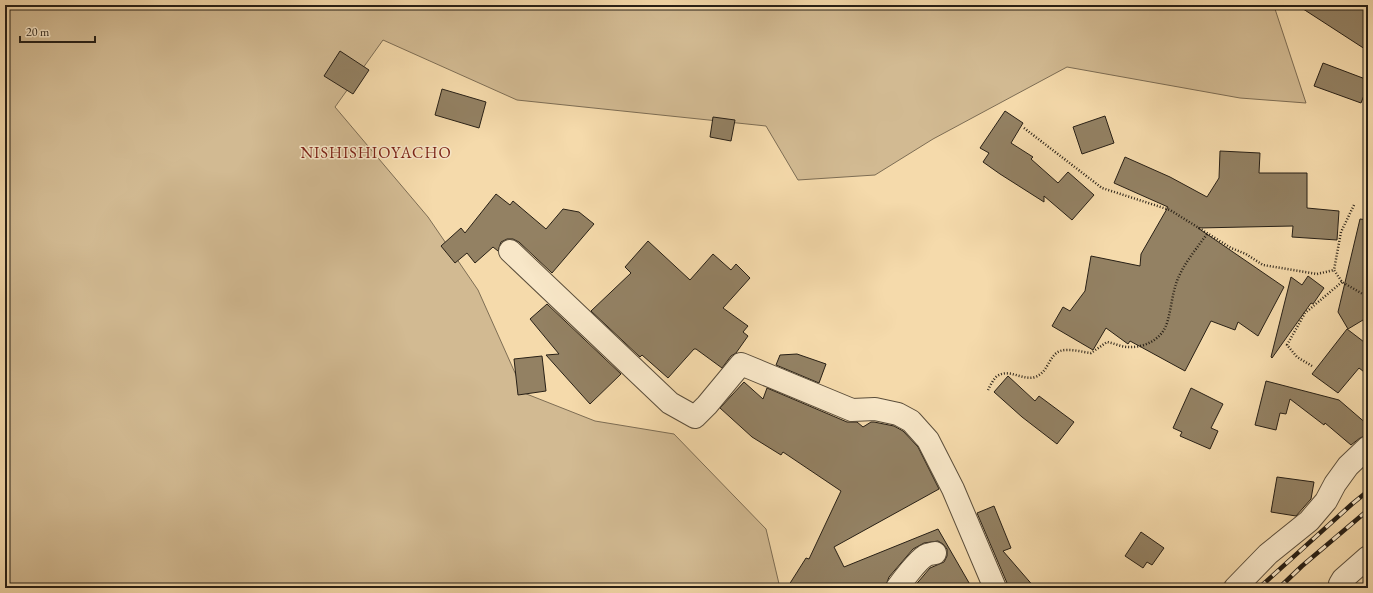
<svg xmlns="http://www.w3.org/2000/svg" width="1373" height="593" font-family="'EB Garamond',serif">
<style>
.green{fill:#d2ba92;stroke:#7d6d54}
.building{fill:#938163;stroke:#282016}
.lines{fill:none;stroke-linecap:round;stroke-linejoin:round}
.minor-casing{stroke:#5b4e3b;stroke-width:24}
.path{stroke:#282016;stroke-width:2.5;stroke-dasharray:1 2;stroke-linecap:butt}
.minor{stroke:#f8e7c8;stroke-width:22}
.rail-casing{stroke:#282016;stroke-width:4.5}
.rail{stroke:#f8e7c8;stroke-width:3;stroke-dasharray:9;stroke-linecap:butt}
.labels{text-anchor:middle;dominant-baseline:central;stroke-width:3;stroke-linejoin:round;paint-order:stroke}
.neighbourhood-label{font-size:16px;letter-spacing:1px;fill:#7a1f14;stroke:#f8e7c8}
</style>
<rect width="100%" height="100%" fill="#f5daab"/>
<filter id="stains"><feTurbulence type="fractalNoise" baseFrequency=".005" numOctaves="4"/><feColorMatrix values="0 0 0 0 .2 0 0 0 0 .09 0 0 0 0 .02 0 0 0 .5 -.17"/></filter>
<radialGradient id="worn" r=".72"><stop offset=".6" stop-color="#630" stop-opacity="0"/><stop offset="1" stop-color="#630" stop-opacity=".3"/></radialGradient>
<!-- green -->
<path class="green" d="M5,5H1262L1275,9L1306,103L1240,98L1067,67L933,139L875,175L798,180L766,126L517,100L383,40L335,107L428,217L478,290L524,393L595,421L674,434L766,529L780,588H5Z"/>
<!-- building -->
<path class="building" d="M1297,5H1368V51Z
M340,51L369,70L353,94L324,76Z
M1323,63L1368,80V85L1361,103L1314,86Z
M442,89L486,102L479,128L435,115Z
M1005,111L1023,123L1011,143L1033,157L1031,159L1058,183L1068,172L1094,195L1072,220L1044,196V202L1000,174L983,162L989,153L980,148Z
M1105,116L1114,143L1082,154L1073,127Z
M713,117L735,120L731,141L710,137Z
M1220,151L1260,153L1259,173H1307V208L1339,211L1337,240L1292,237L1293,226L1198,228L1284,287L1258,336L1238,322L1235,330L1211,321L1185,371L1130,341L1128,344L1106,328L1093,350L1052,326L1063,307L1070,311L1085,291L1091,256L1140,266L1141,254L1168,207L1114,183L1125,157L1170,177L1207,197L1219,178Z
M496,194L510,205L513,201L546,229L563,209L579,212L594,224L552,273L519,242L513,239H507L501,242L498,251L493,247L475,263L467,253L455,263L441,246L461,228L465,233Z
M1360,219L1368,220V317L1348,329L1338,312Z
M648,241L690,280L713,254L731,270L736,264L750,278L723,308L748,326L743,332L748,336L736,353L731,356L722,368L696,349H694L668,378L642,355L640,357L591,311L631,273L625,267Z
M1308,276L1324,288L1313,304L1311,303L1272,358L1271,357L1291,277L1302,285Z
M547,304L621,374L590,404L546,355L559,354L530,319Z
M1347,329L1368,345V375L1359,368L1338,393L1312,374Z
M797,354L826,364L819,383L776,365L780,355Z
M542,356L546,391L518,395L514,359Z
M1008,376L1035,401L1039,396L1074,422L1057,444L1022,417L994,392Z
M1266,381L1339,400L1368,425V435L1360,438L1351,445L1325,423L1324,425L1290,399L1286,414L1280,413L1276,430L1255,425Z
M744,382L763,399L767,388L847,422H857L863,427L871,422H874L894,426L903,431L918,447L939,489L834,547L844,567L938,529L972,588H913L930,568L944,562L947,556V549L943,544L938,541L924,543L913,549L889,577L885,588H787L806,558L809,559L841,491L783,452L781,455L752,437L720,408Z
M1191,388L1223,404L1211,428L1218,431L1210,449L1180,436L1182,432L1173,428Z
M1277,477L1314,482L1311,499L1296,516L1271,512Z
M994,506L1011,548L1003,551L1035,588H1007V583L977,513Z
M1141,532L1164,548L1152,565L1147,562L1143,568L1125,556Z"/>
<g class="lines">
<defs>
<path id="minor" d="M510,251L670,403L695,417L707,405L741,364L852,410L875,409L898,414L911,421L928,440L953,489L995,588
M897,588C902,581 918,560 925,556C928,554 932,554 935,553
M1235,588L1268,554L1309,521L1326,501L1335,484L1348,466L1368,447
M1342,588L1340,584L1343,579L1368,557"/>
</defs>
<!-- minor casing -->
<use href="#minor" class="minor-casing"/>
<!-- path -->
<path class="path" d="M1024,128L1102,188L1170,210L1231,248L1246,254L1263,265L1317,274L1334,270
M1354,205L1341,232L1334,270L1342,282L1368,297
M1312,366L1297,357L1287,345L1305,313L1342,282
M988,390C990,386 993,380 996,377C1008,367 1022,381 1035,377C1049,372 1048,356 1060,351C1069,348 1082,352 1091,353L1107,342C1114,343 1121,347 1128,347C1145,348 1162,339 1167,323C1171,310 1172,296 1176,284C1181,267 1197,248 1207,234"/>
<!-- minor -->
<use href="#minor" class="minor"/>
<defs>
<path id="rail" d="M1259,588L1352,504L1368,491
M1279,588L1302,566L1368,510"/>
</defs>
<!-- rail casing -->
<use href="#rail" class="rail-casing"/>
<!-- rail -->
<use href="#rail" class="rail"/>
</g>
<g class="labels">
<!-- neighbourhood labels -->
<g class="neighbourhood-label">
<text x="376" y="152">NISHISHIOYACHO</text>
</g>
</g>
<!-- margin -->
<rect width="1373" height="593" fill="none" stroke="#f5daab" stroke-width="20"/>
<rect x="6" y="6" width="1361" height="581" fill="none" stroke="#282016" stroke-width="2"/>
<rect x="10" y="10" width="1353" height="573" fill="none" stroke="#282016"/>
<!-- scale -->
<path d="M20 36v6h75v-6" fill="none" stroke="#282016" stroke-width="2"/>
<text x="26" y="36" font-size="12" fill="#282016" stroke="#f8e7c8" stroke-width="3" paint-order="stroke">20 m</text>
<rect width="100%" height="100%" filter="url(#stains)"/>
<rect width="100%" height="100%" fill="url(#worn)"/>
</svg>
